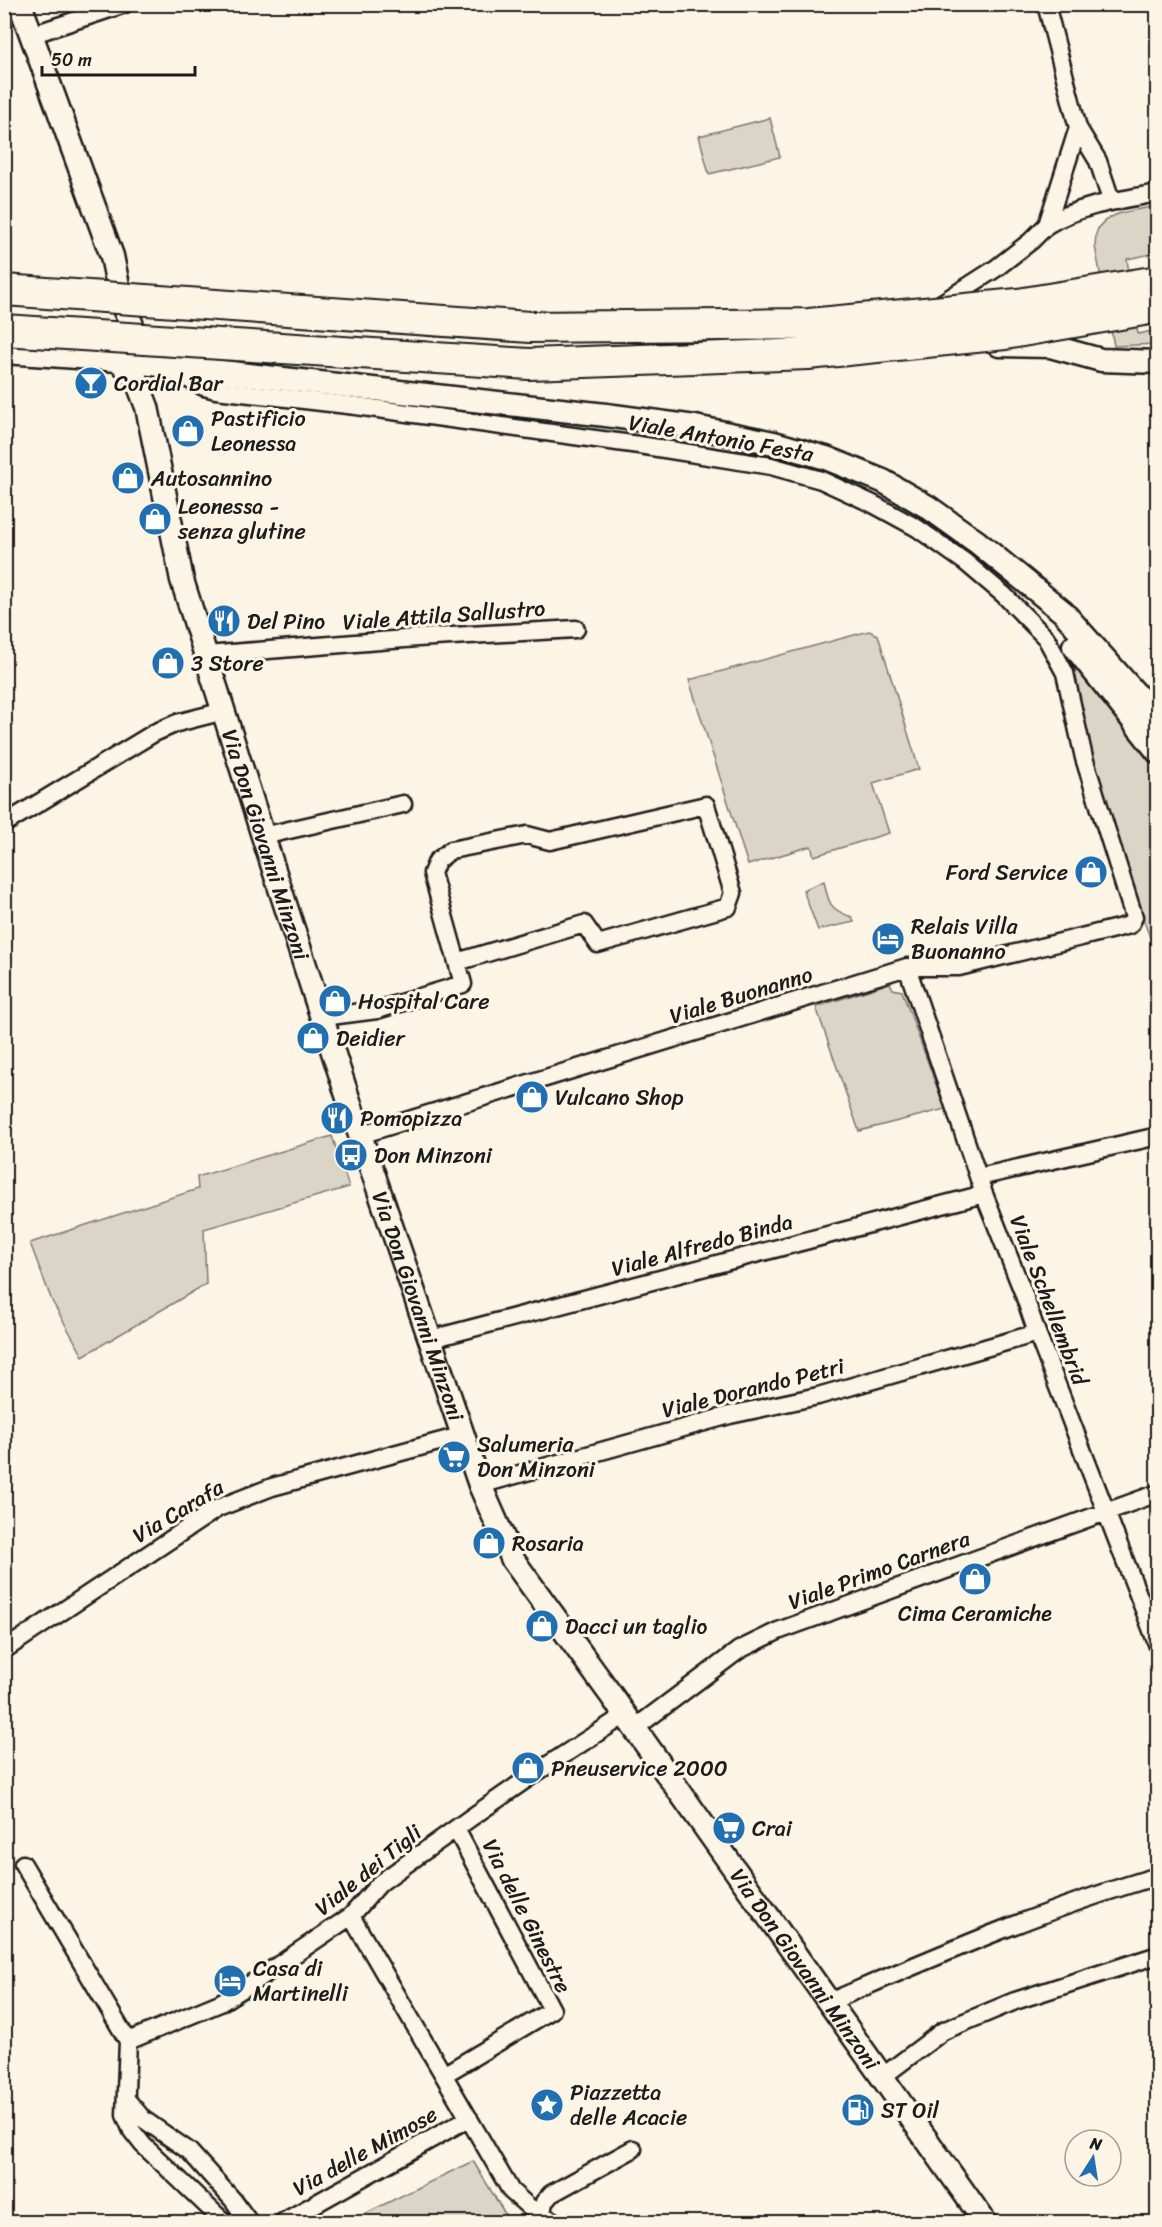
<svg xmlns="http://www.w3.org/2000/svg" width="1162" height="2227" font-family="Sriracha,sans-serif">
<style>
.green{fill:#dbd5c8;stroke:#7c7872;stroke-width:1.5}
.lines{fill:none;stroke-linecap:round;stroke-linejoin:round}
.street-casing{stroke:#1c1c1c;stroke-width:21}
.secondary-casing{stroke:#1c1c1c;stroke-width:27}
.street{stroke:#fcf5e5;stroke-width:16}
.secondary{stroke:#fcf5e5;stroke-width:22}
.highway-bridge-casing{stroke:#1c1c1c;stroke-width:34;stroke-linecap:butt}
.highway-bridge{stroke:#fcf5e5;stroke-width:30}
.labels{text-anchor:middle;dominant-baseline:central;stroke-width:6;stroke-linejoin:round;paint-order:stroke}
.poi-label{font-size:22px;fill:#1c1c1c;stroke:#fcf5e5;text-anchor:start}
.street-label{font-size:22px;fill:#1c1c1c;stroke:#fcf5e5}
</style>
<rect width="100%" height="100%" fill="#fcf5e5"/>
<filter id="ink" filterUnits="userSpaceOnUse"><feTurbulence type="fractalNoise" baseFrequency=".0167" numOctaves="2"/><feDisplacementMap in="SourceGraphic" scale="12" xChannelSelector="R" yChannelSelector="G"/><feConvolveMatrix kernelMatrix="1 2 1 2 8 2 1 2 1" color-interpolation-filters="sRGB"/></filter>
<g filter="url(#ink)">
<!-- green -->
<path class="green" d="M770,118L780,157L709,174L699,136Z
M1157,206V253L1127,259L1138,334L1157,330V344L1114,346L1095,246C1096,241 1095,235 1097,231C1104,211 1140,210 1157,206Z
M869,631L878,635L919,769L873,783L889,833L814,856L811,846L748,865L689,680Z
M1068,658L1157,770V957C1142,914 1124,871 1110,827C1093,772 1084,714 1068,658Z
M824,881C828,903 830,910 852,917L854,922L818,930L803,890Z
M890,983L893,989L902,991L945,1109L859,1131L816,1007Z
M332,1136L349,1187L204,1229L206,1284L83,1356L52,1301L30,1243L198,1189L197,1177Z
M473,2161L510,2222H362L358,2217Z"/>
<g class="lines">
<defs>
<path id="street" d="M1046,4L1078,128L1098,161L1110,197L1118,201
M31,35L125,4
M1047,225C1080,205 1120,200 1158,193
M937,306L995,269L1031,241L1047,225L1078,128
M168,369L204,387L216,390L356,406L639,445L771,466L821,480L873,504L917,528L965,562L1004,595L1046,638L1065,673L1084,758L1134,917L1130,925L959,967H907L360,1135
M206,655L417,638L576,629
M4,824L154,733L177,723L224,711
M263,836L403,804
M907,967L984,1194L1023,1292L1037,1333L1158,1646
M323,1017L377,1010L463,984L457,962L584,924L598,944L728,907L733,893L706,805L550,841L527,835L451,850L437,861L432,873L457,962
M979,1177L1158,1136
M431,1339L984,1194
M480,1485L730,1415L818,1396L1037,1333
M4,1650L218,1508L272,1487L464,1435
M635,1728L739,1650L778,1631L1158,1493
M23,1864L128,2041
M351,1916L511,2191L529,2207L555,2222
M829,2002C937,1956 1044,1909 1158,1876
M128,2041L220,2003L252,1983L351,1916L380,1883L469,1819L531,1776L625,1715
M128,2041L125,2115L132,2131L143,2145L224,2222
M445,2074L552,2010L456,1829
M882,2077L943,2031L1015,2001L1158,1955
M126,2099L143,2119L189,2151L233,2200L249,2222
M542,2214L544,2202L551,2194L633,2149
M283,2222L469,2118"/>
<g id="secondary">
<path d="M20,4L112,256L122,305L132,325"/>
<path d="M999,345L1050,346L1101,360L1158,362"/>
<path d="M4,352L107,359L606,415L695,427L774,443L826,458L883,481L928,507L977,542L1063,612L1158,719"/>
<path id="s1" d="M120,361L137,381L147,407L182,580L263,836L360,1135L480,1485L513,1560L611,1695L985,2222"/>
<path d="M1074,646L1158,752"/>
</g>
</defs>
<!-- street casing -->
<use href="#street" class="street-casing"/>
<!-- secondary casing -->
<use href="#secondary" class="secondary-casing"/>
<!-- street -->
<use href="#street" class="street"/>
<!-- secondary -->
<use href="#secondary" class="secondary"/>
<defs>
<path id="highway-bridge" d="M4,290L530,327L809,324L1018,304L1152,282
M4,330L529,364L808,354L1005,334L1155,308"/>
</defs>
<!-- highway-bridge casing -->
<use href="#highway-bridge" class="highway-bridge-casing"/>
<!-- highway-bridge -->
<use href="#highway-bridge" class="highway-bridge"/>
</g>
</g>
<!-- icons -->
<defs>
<symbol id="bar-disc" viewBox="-11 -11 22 22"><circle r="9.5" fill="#1f6fb2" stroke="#fcf5e5"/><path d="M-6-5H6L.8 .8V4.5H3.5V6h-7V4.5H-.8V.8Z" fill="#fff"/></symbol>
<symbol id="shop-disc" viewBox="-11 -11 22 22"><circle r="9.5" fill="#1f6fb2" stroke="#fcf5e5"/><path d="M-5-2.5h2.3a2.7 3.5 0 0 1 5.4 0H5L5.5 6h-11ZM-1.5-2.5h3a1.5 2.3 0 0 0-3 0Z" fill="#fff"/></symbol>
<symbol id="restaurant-disc" viewBox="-11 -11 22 22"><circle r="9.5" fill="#1f6fb2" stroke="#fcf5e5"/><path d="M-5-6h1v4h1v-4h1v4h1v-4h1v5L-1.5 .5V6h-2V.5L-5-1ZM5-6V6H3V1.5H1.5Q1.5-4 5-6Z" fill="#fff"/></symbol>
<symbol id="hotel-disc" viewBox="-11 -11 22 22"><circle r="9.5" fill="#1f6fb2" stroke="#fcf5e5"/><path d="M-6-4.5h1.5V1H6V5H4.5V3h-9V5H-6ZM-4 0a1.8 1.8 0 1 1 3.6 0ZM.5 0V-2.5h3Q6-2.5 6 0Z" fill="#fff"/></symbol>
<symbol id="bus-disc" viewBox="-11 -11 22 22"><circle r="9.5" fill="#1f6fb2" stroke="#fcf5e5"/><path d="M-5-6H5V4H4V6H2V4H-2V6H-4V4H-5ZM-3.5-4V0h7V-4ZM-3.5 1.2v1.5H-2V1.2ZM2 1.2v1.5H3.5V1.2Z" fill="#fff"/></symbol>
<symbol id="supermarket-disc" viewBox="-11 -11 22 22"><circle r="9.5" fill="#1f6fb2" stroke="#fcf5e5"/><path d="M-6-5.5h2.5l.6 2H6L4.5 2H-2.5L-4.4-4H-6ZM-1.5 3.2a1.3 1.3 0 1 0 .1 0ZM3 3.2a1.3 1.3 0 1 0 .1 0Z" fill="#fff"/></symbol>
<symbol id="sight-disc" viewBox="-11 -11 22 22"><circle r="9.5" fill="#1f6fb2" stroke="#fcf5e5"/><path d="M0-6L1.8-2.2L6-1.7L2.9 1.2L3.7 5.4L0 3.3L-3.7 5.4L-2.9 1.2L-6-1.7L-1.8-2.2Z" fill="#fff"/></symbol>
<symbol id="fuel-disc" viewBox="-11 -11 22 22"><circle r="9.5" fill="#1f6fb2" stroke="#fcf5e5"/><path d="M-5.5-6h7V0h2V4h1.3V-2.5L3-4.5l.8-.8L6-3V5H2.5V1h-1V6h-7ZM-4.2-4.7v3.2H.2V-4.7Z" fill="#fff"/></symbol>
</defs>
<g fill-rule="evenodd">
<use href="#bar-disc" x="72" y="364" width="38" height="38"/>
<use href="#shop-disc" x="169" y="412" width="38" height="38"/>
<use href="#shop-disc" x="109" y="459" width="38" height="38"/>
<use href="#shop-disc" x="136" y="500" width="38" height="38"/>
<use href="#restaurant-disc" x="205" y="602" width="38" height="38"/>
<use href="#shop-disc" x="149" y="644" width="38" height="38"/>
<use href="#shop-disc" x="1072" y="853" width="38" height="38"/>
<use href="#hotel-disc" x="869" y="920" width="38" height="38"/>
<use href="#shop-disc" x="316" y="982" width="38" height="38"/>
<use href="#shop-disc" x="294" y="1019" width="38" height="38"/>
<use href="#shop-disc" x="513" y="1078" width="38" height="38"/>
<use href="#restaurant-disc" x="318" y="1099" width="38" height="38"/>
<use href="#bus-disc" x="332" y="1136" width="38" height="38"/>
<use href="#supermarket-disc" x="435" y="1438" width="38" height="38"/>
<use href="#shop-disc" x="470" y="1524" width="38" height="38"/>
<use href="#shop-disc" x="956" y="1560" width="38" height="38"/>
<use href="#shop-disc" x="523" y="1607" width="38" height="38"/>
<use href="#shop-disc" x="509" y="1749" width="38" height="38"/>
<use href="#supermarket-disc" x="710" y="1809" width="38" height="38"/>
<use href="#hotel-disc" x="211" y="1962" width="38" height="38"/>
<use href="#sight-disc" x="528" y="2086" width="38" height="38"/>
<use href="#fuel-disc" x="839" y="2091" width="38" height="38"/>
</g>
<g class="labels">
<!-- poi labels -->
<g class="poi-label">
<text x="114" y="383">Cordial Bar</text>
<text x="211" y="418">Pastificio<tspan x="211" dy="25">Leonessa</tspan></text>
<text x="151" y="478">Autosannino</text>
<text x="178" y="506">Leonessa -<tspan x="178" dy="25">senza glutine</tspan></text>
<text x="247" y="621">Del Pino</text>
<text x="191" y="663">3 Store</text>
<text x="1068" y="872" text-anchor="end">Ford Service</text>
<text x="911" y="926">Relais Villa<tspan x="911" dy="25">Buonanno</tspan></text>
<text x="358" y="1001">Hospital Care</text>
<text x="336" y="1038">Deidier</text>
<text x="555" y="1097">Vulcano Shop</text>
<text x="360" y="1118">Pomopizza</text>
<text x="374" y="1155">Don Minzoni</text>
<text x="477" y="1444">Salumeria<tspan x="477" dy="25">Don Minzoni</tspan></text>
<text x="512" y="1543">Rosaria</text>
<text x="975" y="1613" text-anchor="middle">Cima Ceramiche</text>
<text x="565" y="1626">Dacci un taglio</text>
<text x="551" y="1768">Pneuservice 2000</text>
<text x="752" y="1828">Crai</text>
<text x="253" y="1968">Casa di<tspan x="253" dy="25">Martinelli</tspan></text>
<text x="570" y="2092">Piazzetta<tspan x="570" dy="25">delle Acacie</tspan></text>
<text x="881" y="2110">ST Oil</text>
</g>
<!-- street labels -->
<g class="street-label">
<text transform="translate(721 438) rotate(10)">Viale Antonio Festa</text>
<text transform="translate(444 615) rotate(-4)">Viale Attila Sallustro</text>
<text stroke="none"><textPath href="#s1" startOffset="508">Via Don Giovanni Minzoni</textPath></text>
<text transform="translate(741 995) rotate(-17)">Viale Buonanno</text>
<text transform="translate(702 1245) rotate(-15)">Viale Alfredo Binda</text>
<text transform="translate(1049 1300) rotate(69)">Viale Schellembrid</text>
<text stroke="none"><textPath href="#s1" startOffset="994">Via Don Giovanni Minzoni</textPath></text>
<text transform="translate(753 1388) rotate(-14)">Viale Dorando Petri</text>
<text transform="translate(178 1511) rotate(-31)">Via Carafa</text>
<text transform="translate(879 1570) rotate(-20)">Viale Primo Carnera</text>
<text transform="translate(368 1870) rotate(-39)">Viale dei Tigli</text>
<text transform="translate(527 1916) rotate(63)">Via delle Ginestre</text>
<text stroke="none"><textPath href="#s1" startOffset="1768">Via Don Giovanni Minzoni</textPath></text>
<text transform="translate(365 2151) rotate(-29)">Via delle Mimose</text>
</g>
</g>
<!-- margin -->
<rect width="1162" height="2227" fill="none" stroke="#fcf5e5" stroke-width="24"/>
<rect x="12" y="12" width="1138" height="2203" fill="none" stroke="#1c1c1c" stroke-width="2" filter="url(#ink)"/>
<!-- north arrow -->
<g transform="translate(1093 2158) rotate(12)"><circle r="28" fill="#fcf5e5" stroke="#a29e95" stroke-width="1.5"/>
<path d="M0-4.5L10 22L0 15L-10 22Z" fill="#1f6fb2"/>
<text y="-9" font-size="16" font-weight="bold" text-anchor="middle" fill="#1c1c1c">N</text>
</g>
<!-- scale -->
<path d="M42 66v9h153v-9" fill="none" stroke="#1c1c1c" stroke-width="3"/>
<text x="51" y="66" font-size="18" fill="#1c1c1c" stroke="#fcf5e5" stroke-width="4.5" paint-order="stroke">50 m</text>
</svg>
